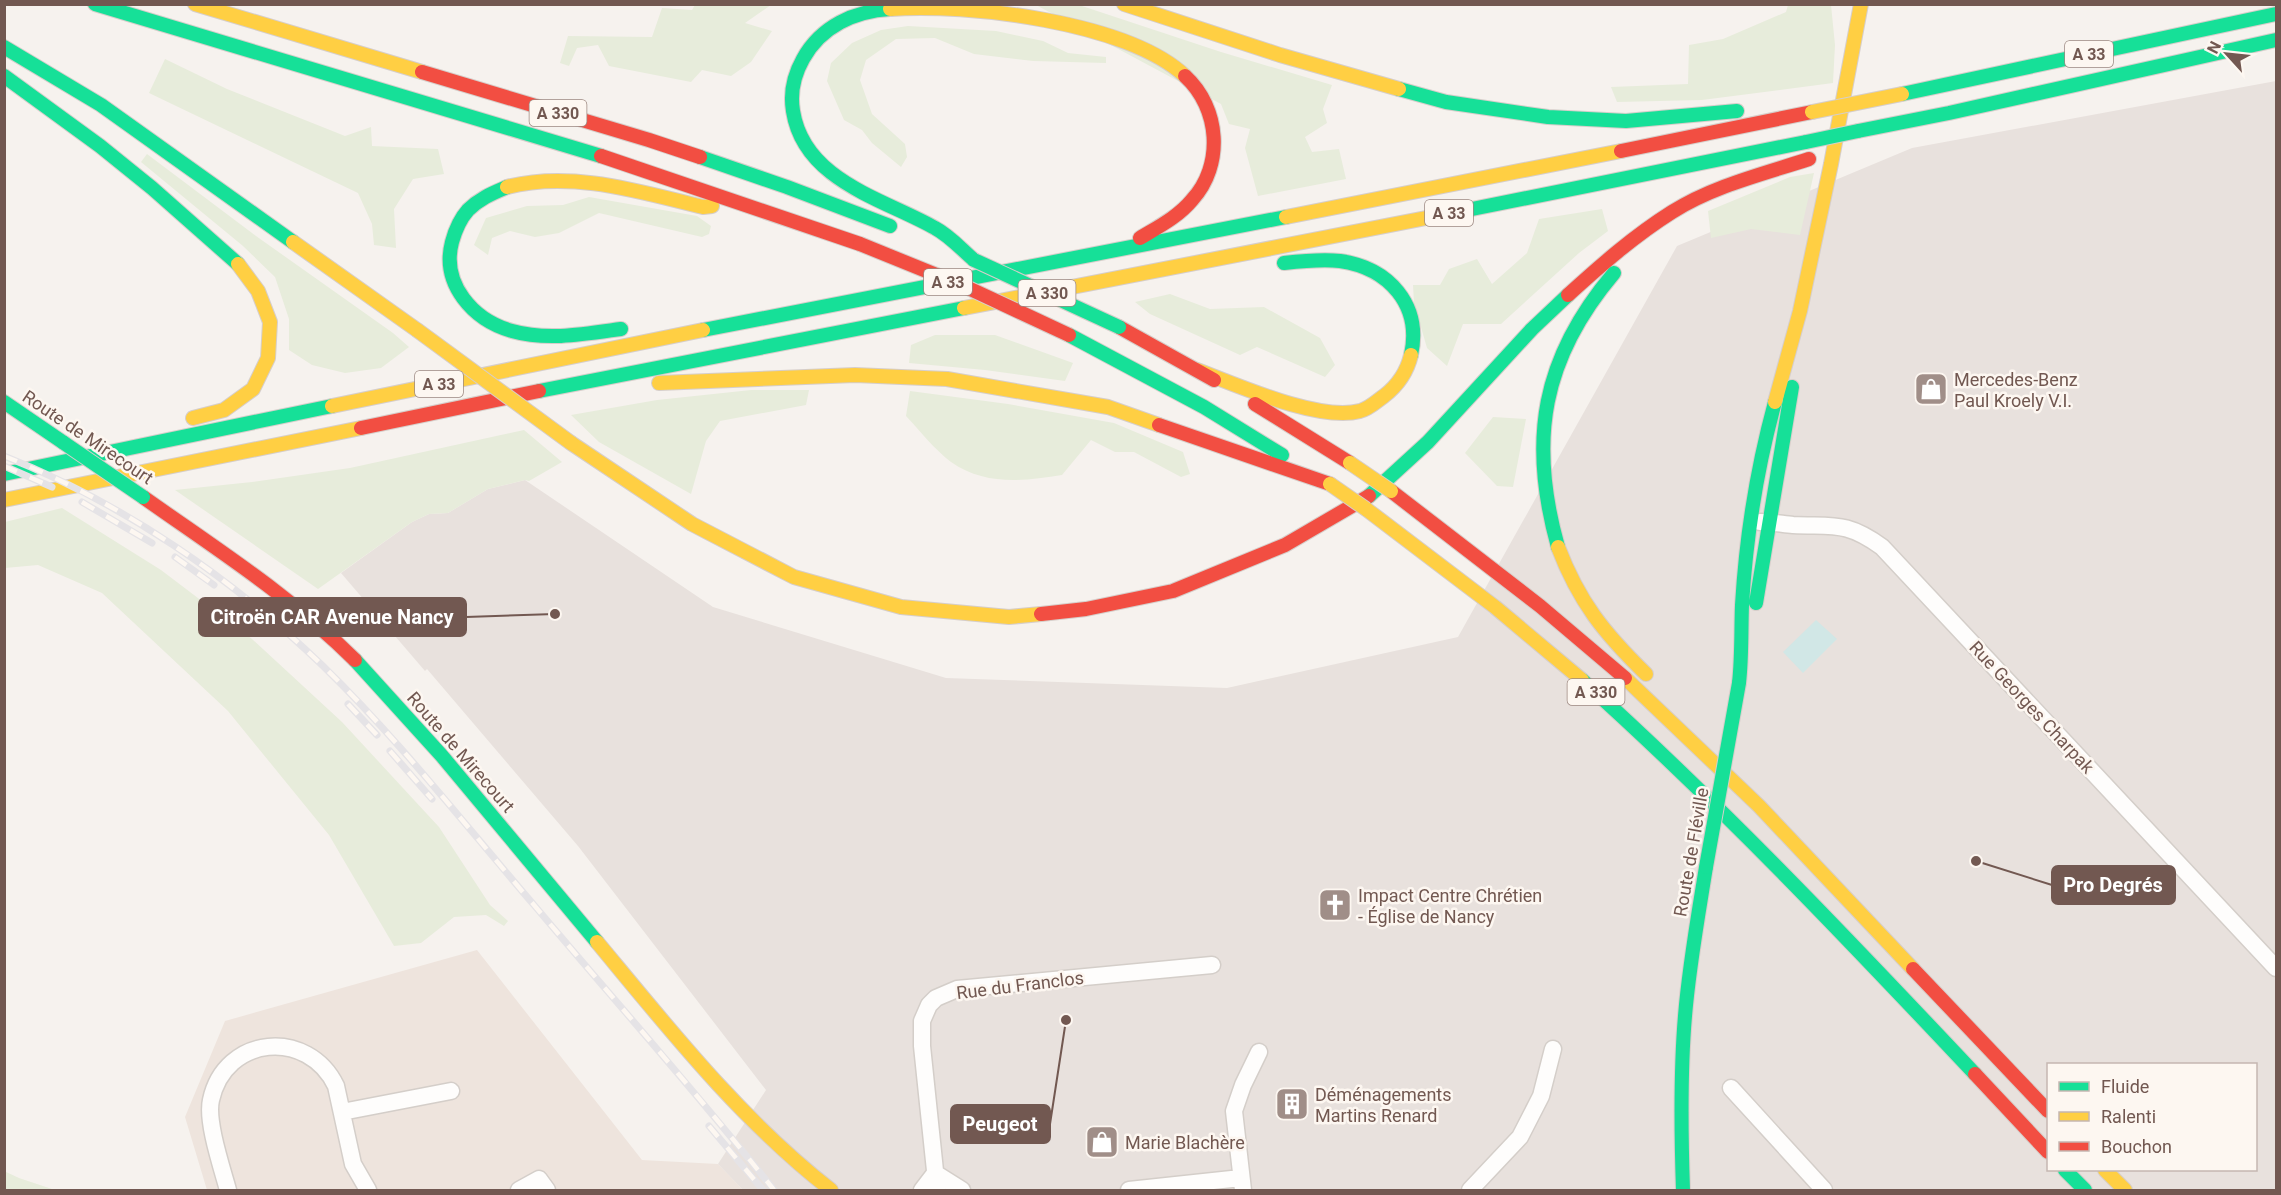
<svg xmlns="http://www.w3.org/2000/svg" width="2281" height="1195" font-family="Roboto,sans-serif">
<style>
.residential{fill:#eee4dd}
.industrial{fill:#e8e1dd;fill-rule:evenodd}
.green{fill:#e7ecdb}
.water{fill:#d1e7e6}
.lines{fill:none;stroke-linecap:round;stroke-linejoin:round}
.street-casing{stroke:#d4cec9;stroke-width:19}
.fast-casing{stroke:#d6ceca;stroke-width:16}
.slow-casing{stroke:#d6ceca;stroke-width:16}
.jam-casing{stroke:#d6ceca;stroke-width:16}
.street{stroke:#fefdfc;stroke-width:16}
.fast{stroke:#16e098;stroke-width:14}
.slow{stroke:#ffcf43;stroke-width:14}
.jam{stroke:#f24e42;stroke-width:14}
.rail-casing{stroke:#e5e3e6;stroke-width:7}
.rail{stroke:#fdf7f1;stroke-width:4.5;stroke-dasharray:14;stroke-linecap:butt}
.fast-bridge-casing{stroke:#d6ceca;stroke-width:16;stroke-linecap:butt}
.slow-bridge-casing{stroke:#d6ceca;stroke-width:16;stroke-linecap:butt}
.jam-bridge-casing{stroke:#d6ceca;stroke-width:16;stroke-linecap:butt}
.fast-bridge{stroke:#16e098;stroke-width:14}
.slow-bridge{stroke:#ffcf43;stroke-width:14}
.jam-bridge{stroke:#f24e42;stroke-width:14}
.labels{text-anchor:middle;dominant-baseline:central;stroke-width:5;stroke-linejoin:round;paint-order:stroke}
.shield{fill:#fdf7f1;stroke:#9c8881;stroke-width:1.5}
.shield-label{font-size:16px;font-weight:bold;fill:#725851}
.poi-label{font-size:18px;fill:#725851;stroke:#fdf7f1;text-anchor:start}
.street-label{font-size:18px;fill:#725851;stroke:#fdf7f1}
.leader{fill:none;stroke:#725851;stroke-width:2}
.callout-dot{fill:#725851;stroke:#fdf7f1;stroke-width:2}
.callout{fill:#725851;stroke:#725851;stroke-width:2}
.callout-label{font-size:20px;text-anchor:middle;font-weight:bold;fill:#fff}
</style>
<rect width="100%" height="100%" fill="#f6f2ee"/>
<!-- residential -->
<path class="residential" d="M477,950L642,1160L718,1164L743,1190H207L185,1117L225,1021Z"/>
<!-- industrial -->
<path class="industrial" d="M2276,81V1190H743L718,1164L766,1090L578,846L427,669L425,671L341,573L412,522L429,514L448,513L488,489L525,480L713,607L946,678L1227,688L1458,637L1677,246L1912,148ZM2048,1064H2256V1170H2048Z"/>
<!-- green -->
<path class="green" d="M695,5H771L745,23L772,31L751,62L731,76L702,70L691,82L609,66L598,45L577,48L569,66L560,63L568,36L652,37L662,8L692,10Z
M1036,5H1079L1221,52L1332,85L1323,109L1327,123L1305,137L1312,152L1339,149L1346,179L1258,196L1245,148L1250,129L1229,124L1221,104Z
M1788,5H1831L1835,45L1833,83L1702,100L1617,102L1611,87L1688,84L1689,45L1723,39L1786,12Z
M908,26L996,31L1043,41L1068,53L1106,57V63L1033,61L974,54L935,38L896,39L866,60L860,80L872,114L905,144L907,157L901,167L872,143L862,130L844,120L827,81L831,63L852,43L881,30Z
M165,59L227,89L345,136L371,127L372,146L438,149L444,174L413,179L394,209L396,248L374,245L372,224L358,193L149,93Z
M147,154L256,236L393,333L409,347L381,368L345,373L312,365L289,350V319L275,277L243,246L141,162Z
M1814,173L1800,235L1751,229L1711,238L1708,211L1790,177Z
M589,197L697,216L711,226L709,234L702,237L599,213L559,233L535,237L510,231L492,238L488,255L474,245L486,218L527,206L563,205Z
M1602,209L1608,231L1579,253L1501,324H1463L1447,366L1427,348L1414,303L1413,285H1440L1449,269L1477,259L1492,284L1527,253L1539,219Z
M1170,294L1210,309L1264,307L1320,338L1335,365L1325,377L1257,347L1240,355L1150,314L1135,302Z
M935,335H995L1073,363L1065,381L985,370L909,363L911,345Z
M751,390H809L806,405L720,421L706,441L691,494L599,442L571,415L657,400Z
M910,391L1008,404L1114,423L1183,452L1190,474L1181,477L1134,452H1115L1091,440L1062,475C1024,481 985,486 951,462C935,450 920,431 906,416Z
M1493,417L1526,419L1513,487L1497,486L1465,453Z
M524,430L562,462L529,481L525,480L488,489L448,513L429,514L412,522L318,589L175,490L252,482L350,468Z
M62,508L161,570L252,639L342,722L439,827L490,905L508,921L504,926L486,915L454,917L421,943L394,946L329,835L228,711L102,593L38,565L5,568V522Z
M4,1171L19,1178L55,1190H5Z"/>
<!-- water -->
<path class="water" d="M1816,620L1837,639L1803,673L1783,652Z"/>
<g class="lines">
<defs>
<path id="street" d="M1760,522C1771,522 1782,524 1793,525C1834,527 1846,521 1882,547L2276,968
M1731,1088L1824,1190
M342,1112L451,1091
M935,1173L962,1190
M228,1190C222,1168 206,1121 211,1100C225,1035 308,1028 336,1086L353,1164L368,1190
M519,1190L539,1179L547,1190
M922,1190L935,1173
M937,1190L922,1046V1021L929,1005L936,998L957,989L1212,965
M1129,1190L1241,1178
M1243,1190L1234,1111L1243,1085L1259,1052
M1470,1190L1520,1137L1541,1096L1553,1049"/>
<path id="fast" d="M95,4L601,156
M890,9C855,11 821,26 803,59C794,75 790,93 793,111C804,181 884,199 935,228C950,236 961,249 974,260
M4,47L101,105L293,242
M4,76L100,146L152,188L238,264
M1399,89L1446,102L1548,117L1626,121L1737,111
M1902,94L2276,14
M1858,131L1949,113L2276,40
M700,157L787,187L890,226
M507,187C493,193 480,198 468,210C460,219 455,231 452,242C441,284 473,320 512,331C547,341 585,334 621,329
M1457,212L1806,142
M1284,263C1302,261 1321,259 1340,261C1389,268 1422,305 1411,355
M703,330L1286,217
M1069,335L1204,407L1282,455
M539,391L964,308
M4,402L64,443
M4,474L332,406
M1369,496L1428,442L1532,329L1568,295
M1558,547C1528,440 1542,358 1614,273
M1756,603L1792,387
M355,660L442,756L597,942
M1582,680C1720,804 1848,939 1975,1074
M1739,683C1742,657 1741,631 1742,605C1746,538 1757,468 1775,402
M2065,1170L2085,1190
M1683,1190C1681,1132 1680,1074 1685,1016C1689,966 1698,917 1706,867"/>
<path id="slow" d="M195,4L422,72
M1124,4L1280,55L1399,89
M890,9C967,3 1128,22 1185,76
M507,187C571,170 641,192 703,207L712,206
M1286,217L1621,151
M293,242L417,330
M964,308L1457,212
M1197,370C1237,385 1319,422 1360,411C1369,409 1377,401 1384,396C1397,386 1407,372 1411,355
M659,383L855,375L947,379L1108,407L1159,425
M1775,402L1800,311L1831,164L1861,4
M332,406L703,330
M193,418L224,410L253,389L268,358L270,322L258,291L238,264
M571,443L692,524L794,577L901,607L1009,617L1041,614
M4,500L361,428
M1366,509L1495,607L1582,680
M1558,547C1579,602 1604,633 1646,674
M1625,678L1759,806L1913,969
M597,942C670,1030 740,1119 831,1190
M2105,1170L2125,1190"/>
<path id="jam" d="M422,72L649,140L700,157
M1621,151L1812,112
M601,156L860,244
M1140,238C1158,227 1178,217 1192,200C1224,165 1220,108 1185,76
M1568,295C1601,265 1634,236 1672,212C1713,186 1763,174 1809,159
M1119,327L1214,380
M1255,404L1350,463
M1159,425L1330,484
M361,428L539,391
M1391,491L1540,606L1625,678
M143,497C215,548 292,597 355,660
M1041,614L1086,609L1173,591L1285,545L1369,496
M1913,969L2048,1111
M1975,1074L2048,1152"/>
</defs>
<!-- street casing -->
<use href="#street" class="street-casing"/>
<!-- fast casing -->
<use href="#fast" class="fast-casing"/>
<!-- slow casing -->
<use href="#slow" class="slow-casing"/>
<!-- jam casing -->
<use href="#jam" class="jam-casing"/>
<!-- street -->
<use href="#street" class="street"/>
<!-- fast -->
<use href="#fast" class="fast"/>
<!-- slow -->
<use href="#slow" class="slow"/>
<!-- jam -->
<use href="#jam" class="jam"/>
<defs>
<path id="rail" d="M4,456C123,503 232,578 323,666C399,740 465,825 534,905C614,1000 697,1093 774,1190
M4,466L52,487
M82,502L152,543
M175,557L214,585
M348,704L377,735
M390,751L432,799
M709,1126L763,1190"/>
</defs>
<!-- rail casing -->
<use href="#rail" class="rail-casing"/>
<!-- rail -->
<use href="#rail" class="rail"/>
<defs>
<path id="fast-bridge" d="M1806,142L1858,131
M974,260L1119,327
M64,443L143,497
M1706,867L1739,683"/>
<path id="slow-bridge" d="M1812,112L1902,94
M417,330L571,443
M1350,463L1391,491
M1330,484L1366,509"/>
<path id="jam-bridge" d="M860,244L966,287L1069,335"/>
</defs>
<!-- fast-bridge casing -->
<use href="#fast-bridge" class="fast-bridge-casing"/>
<!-- slow-bridge casing -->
<use href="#slow-bridge" class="slow-bridge-casing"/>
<!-- jam-bridge casing -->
<use href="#jam-bridge" class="jam-bridge-casing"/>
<!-- fast-bridge -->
<use href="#fast-bridge" class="fast-bridge"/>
<!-- slow-bridge -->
<use href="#slow-bridge" class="slow-bridge"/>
<!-- jam-bridge -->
<use href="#jam-bridge" class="jam-bridge"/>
</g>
<!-- icons -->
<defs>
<symbol id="shop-square" viewBox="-11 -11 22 22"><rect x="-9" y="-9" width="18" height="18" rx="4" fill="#a08e88" stroke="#fdf7f1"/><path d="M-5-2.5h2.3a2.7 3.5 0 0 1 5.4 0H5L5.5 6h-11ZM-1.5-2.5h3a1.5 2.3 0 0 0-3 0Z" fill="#fff"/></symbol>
<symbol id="church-square" viewBox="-11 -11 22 22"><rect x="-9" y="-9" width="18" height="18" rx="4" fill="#a08e88" stroke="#fdf7f1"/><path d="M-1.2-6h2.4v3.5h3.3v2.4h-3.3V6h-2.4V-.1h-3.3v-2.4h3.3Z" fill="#fff"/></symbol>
<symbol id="building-square" viewBox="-11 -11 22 22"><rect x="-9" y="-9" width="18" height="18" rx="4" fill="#a08e88" stroke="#fdf7f1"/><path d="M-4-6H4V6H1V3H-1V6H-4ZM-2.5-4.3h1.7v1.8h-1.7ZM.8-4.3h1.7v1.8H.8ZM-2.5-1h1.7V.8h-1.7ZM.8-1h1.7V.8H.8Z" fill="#fff"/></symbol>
</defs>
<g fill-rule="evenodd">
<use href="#shop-square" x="1912" y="370" width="38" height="38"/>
<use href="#church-square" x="1316" y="886" width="38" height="38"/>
<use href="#building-square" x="1273" y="1085" width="38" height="38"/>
<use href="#shop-square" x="1083" y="1123" width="38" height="38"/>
</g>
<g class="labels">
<!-- shield labels -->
<g class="shield">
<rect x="2065" y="41" width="48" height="26" rx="4.5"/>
<rect x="529.5" y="100" width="57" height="26" rx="4.5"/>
<rect x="1425" y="200" width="48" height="26" rx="4.5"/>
<rect x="924" y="269" width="48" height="26" rx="4.5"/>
<rect x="1018.5" y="280" width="57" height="26" rx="4.5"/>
<rect x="415" y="371" width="48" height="26" rx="4.5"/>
<rect x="1567.5" y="679" width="57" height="26" rx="4.5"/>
</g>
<g class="shield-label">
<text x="2089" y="54">A 33</text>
<text x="558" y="113">A 330</text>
<text x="1449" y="213">A 33</text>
<text x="948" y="282">A 33</text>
<text x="1047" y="293">A 330</text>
<text x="439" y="384">A 33</text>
<text x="1596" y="692">A 330</text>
</g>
<!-- poi labels -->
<g class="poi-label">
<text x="1954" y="379">Mercedes-Benz<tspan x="1954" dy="21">Paul Kroely V.I.</tspan></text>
<text x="1358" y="895">Impact Centre Chrétien<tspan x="1358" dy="21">- Église de Nancy</tspan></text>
<text x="1315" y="1094">Déménagements<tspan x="1315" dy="21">Martins Renard</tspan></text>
<text x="1125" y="1142">Marie Blachère</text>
</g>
<!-- street labels -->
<g class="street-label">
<text transform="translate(88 437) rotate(34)">Route de Mirecourt</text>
<text transform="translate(2032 707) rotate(47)">Rue Georges Charpak</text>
<text transform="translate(461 752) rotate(49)">Route de Mirecourt</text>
<text transform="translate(1691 852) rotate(-80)">Route de Fléville</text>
<text transform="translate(1020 985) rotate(-7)">Rue du Franclos</text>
</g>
</g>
<!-- callouts -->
<path class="leader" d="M555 614L466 617M1976 861L2052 885M1066 1020L1050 1124"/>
<g class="callout-dot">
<circle cx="555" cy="614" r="6"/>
<circle cx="1976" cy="861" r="6"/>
<circle cx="1066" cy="1020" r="6"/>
</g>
<g class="callout">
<rect x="199" y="598" width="267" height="38" rx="6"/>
<rect x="2052" y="866" width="123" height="38" rx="6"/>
<rect x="951" y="1105" width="99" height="38" rx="6"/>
</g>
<g class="callout-label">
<text x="332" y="624">Citroën CAR Avenue Nancy</text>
<text x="2113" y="892">Pro Degrés</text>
<text x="1000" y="1131">Peugeot</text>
</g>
<!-- border -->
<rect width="2281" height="1195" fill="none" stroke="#725851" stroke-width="12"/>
<!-- legend -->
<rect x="2047" y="1063" width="210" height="108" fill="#fdf7f1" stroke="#c5b7b1" stroke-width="1.5"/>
<rect x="2059" y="1082" width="30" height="9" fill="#16e098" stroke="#c5b7b1" stroke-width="1.5"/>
<text x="2101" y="1093" font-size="18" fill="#725851">Fluide</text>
<rect x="2059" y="1112" width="30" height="9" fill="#ffcf43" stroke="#c5b7b1" stroke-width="1.5"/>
<text x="2101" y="1123" font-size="18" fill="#725851">Ralenti</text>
<rect x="2059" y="1142" width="30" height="9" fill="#f24e42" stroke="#c5b7b1" stroke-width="1.5"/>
<text x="2101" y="1153" font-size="18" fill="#725851">Bouchon</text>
<!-- north arrow -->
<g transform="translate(2227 54) rotate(297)" stroke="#fdf7f1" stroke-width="4.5" paint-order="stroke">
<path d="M0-4.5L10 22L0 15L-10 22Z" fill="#725851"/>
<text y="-9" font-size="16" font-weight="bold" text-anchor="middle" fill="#725851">N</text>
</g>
</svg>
